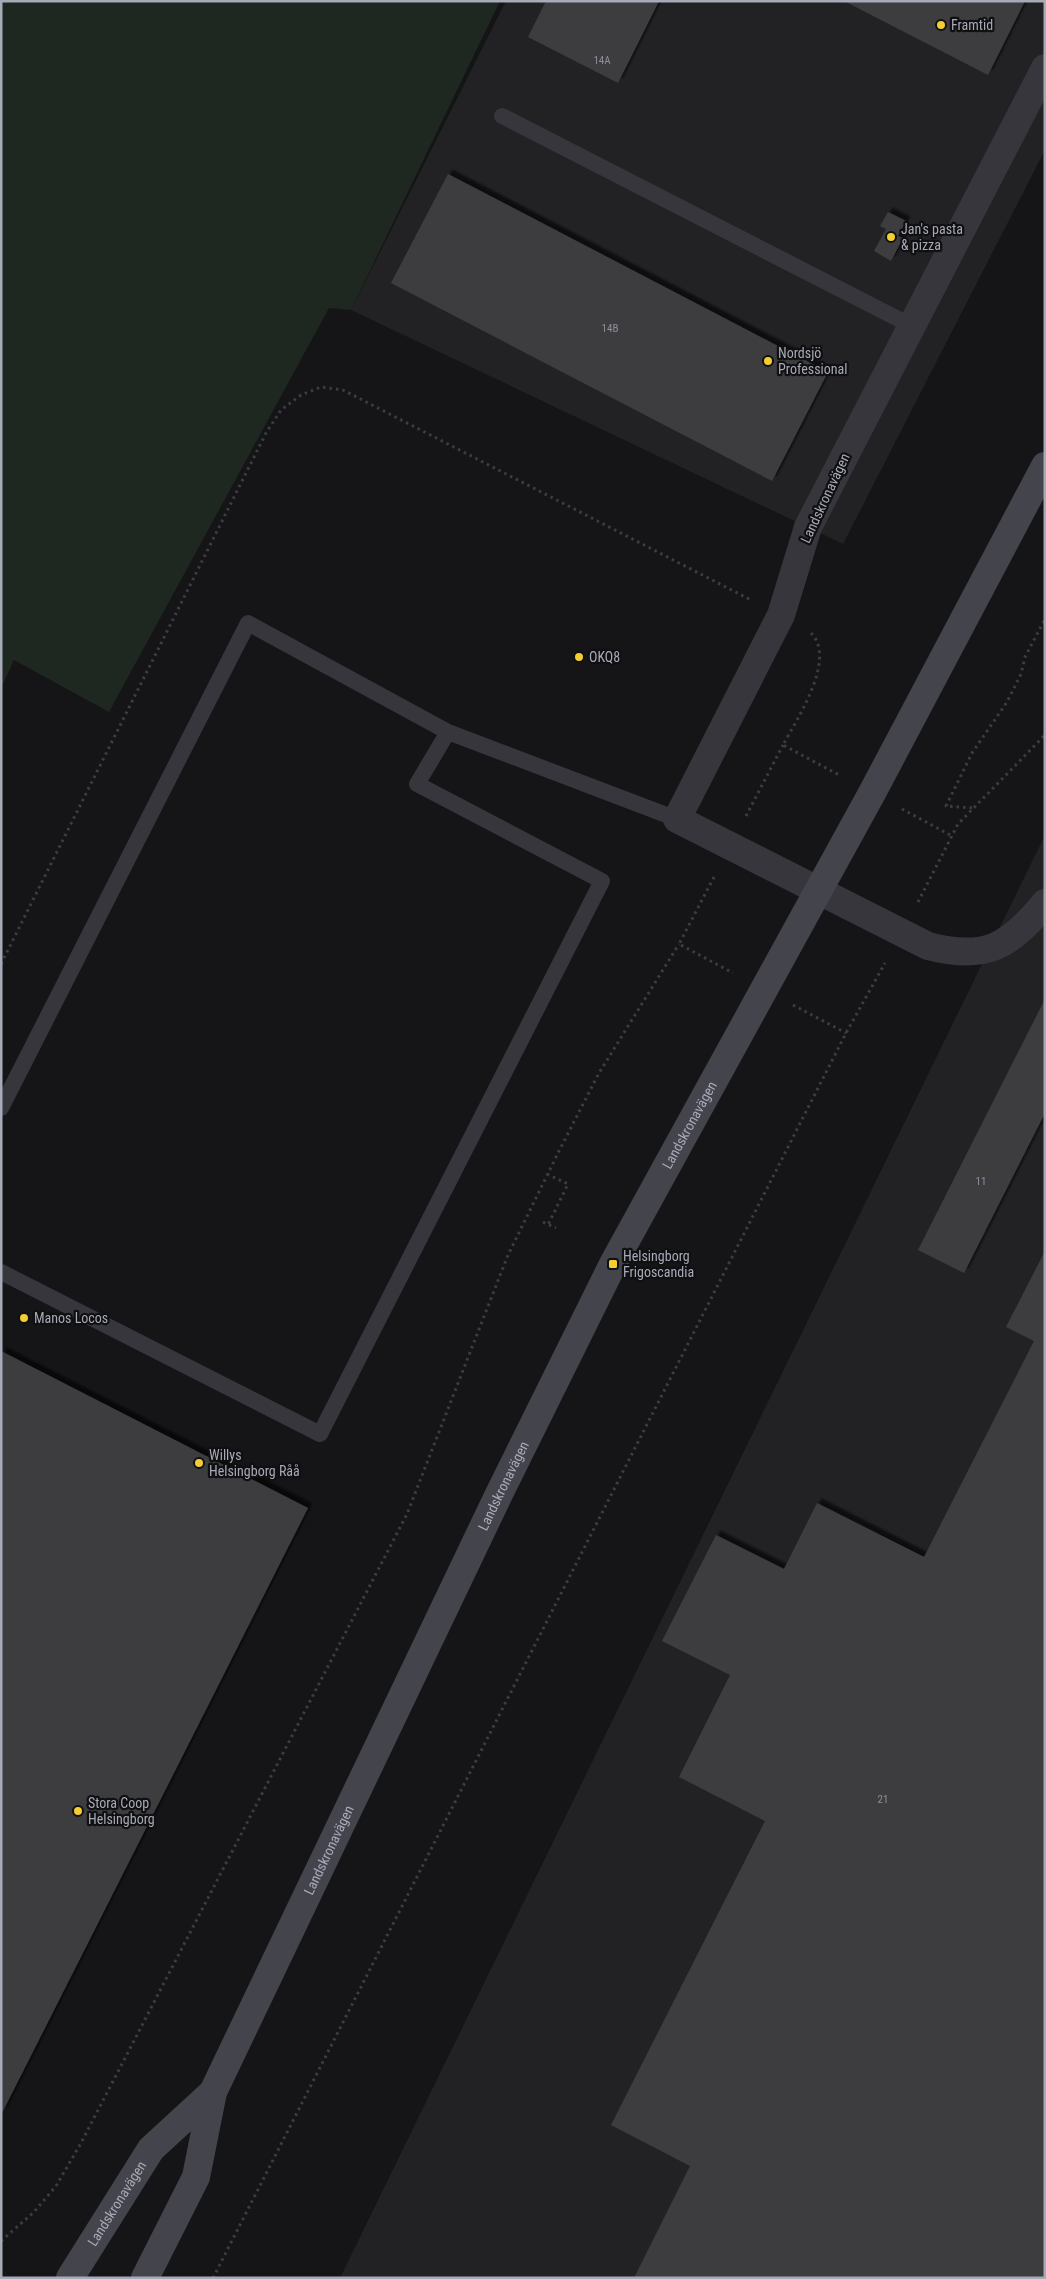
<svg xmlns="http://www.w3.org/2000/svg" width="1046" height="2279" font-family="'Roboto Condensed',sans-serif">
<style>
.built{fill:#222124}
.green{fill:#1f2721}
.building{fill:#3d3d41;filter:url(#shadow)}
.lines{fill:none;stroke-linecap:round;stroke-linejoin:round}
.path{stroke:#3c3d43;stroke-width:3;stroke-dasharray:2.5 4;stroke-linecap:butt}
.lane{stroke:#36363c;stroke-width:16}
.street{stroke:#36363c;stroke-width:28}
.secondary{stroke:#44454c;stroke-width:28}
.poi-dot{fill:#f2ce33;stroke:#101012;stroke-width:2}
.labels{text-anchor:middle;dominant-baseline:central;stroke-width:4.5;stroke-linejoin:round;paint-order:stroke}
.number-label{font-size:11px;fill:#8c8f9a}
.poi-label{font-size:14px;fill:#a7aab7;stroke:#101012;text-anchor:start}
.street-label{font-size:14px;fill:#a7aab7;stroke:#101012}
</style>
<defs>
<filter id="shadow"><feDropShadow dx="4.5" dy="-4.5" stdDeviation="1" flood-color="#0009"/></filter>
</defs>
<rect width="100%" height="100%" fill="#151517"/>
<!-- built -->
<path class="built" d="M506,1H1045V150L843,544L351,310Z
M1045,835V2278H340Z"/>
<!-- green -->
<path class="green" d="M1,1H500L351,310L329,308L109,712L14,660L1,688Z"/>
<!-- building -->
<path class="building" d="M546,1H659L618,83L528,37Z
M844,1H1025L988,75Z
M448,174L828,372L772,481L391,283Z
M888,212L906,221L898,236L903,238L891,261L874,251L886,229L880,226Z
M1045,999V1113L964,1273L918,1250Z
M1045,1251V2278H634L690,2166L611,2125L765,1821L679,1777L730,1675L662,1641L716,1535L784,1569L817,1503L924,1557L1034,1341L1006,1327Z
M1,1351L308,1508L1,2115Z"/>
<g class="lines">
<!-- path -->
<path class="path" d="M811,633C837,659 797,719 783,745L841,776
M972,808L946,806L972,753L1007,702L1021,674L1025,657L1045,619
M902,809L952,836
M746,816L783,745
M714,877L679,944L733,973
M918,902L958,824L1045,735
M1,964L266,433L281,410L301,395L321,387L343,390L751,600
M793,1005L846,1033
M547,1174L568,1184L548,1225
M543,1222L556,1228
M1,2241L34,2212L56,2186L81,2143L407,1514L508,1255L559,1151L599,1073L679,944
M213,2278L846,1033L885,963"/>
<!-- lane -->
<path class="lane" d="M502,116L912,326
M1,1108L248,623L448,732L677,819
M1,1272L320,1434L602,881L417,784L448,732"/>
<!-- street -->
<path class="street" d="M1045,68L808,527L781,615L677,819L928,946C985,961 1009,947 1045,903"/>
<!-- secondary -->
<g class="secondary">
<path id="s1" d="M70,2278L151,2149L213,2092"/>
<path id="s2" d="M145,2278L196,2177L213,2092L499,1494L613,1264L872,793L1045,466"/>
</g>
</g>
<!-- markers -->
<g class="poi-dot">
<circle cx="941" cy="25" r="5"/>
<circle cx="891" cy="237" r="5"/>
<circle cx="768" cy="361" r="5"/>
<circle cx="579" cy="657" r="5"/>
<rect x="608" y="1259" width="10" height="10" rx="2.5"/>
<circle cx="24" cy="1318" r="5"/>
<circle cx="199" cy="1463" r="5"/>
<circle cx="78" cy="1811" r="5"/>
</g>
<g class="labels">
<!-- number labels -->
<g class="number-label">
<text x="602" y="60">14A</text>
<text x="610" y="328">14B</text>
<text x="981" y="1181">11</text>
<text x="883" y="1799">21</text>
</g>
<!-- poi labels -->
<g class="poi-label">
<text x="951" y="25">Framtid</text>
<text x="901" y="229">Jan's pasta<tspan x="901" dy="16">&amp; pizza</tspan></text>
<text x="778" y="353">Nordsjö<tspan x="778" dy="16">Professional</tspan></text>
<text x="589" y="657">OKQ8</text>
<text x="623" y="1256">Helsingborg<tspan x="623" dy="16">Frigoscandia</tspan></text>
<text x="34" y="1318">Manos Locos</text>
<text x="209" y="1455">Willys<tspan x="209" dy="16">Helsingborg Råå</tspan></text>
<text x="88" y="1803">Stora Coop<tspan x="88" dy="16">Helsingborg</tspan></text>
</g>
<!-- street labels -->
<g class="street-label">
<text transform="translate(825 498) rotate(-65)">Landskronavägen</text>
<text stroke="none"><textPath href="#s2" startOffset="1278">Landskronavägen</textPath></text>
<text stroke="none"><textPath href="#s2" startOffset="872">Landskronavägen</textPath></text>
<text stroke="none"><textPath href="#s2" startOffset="468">Landskronavägen</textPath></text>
<text stroke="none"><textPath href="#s1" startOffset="88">Landskronavägen</textPath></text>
</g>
</g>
<!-- border -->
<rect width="1046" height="2279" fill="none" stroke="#a7aab7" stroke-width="5"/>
</svg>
